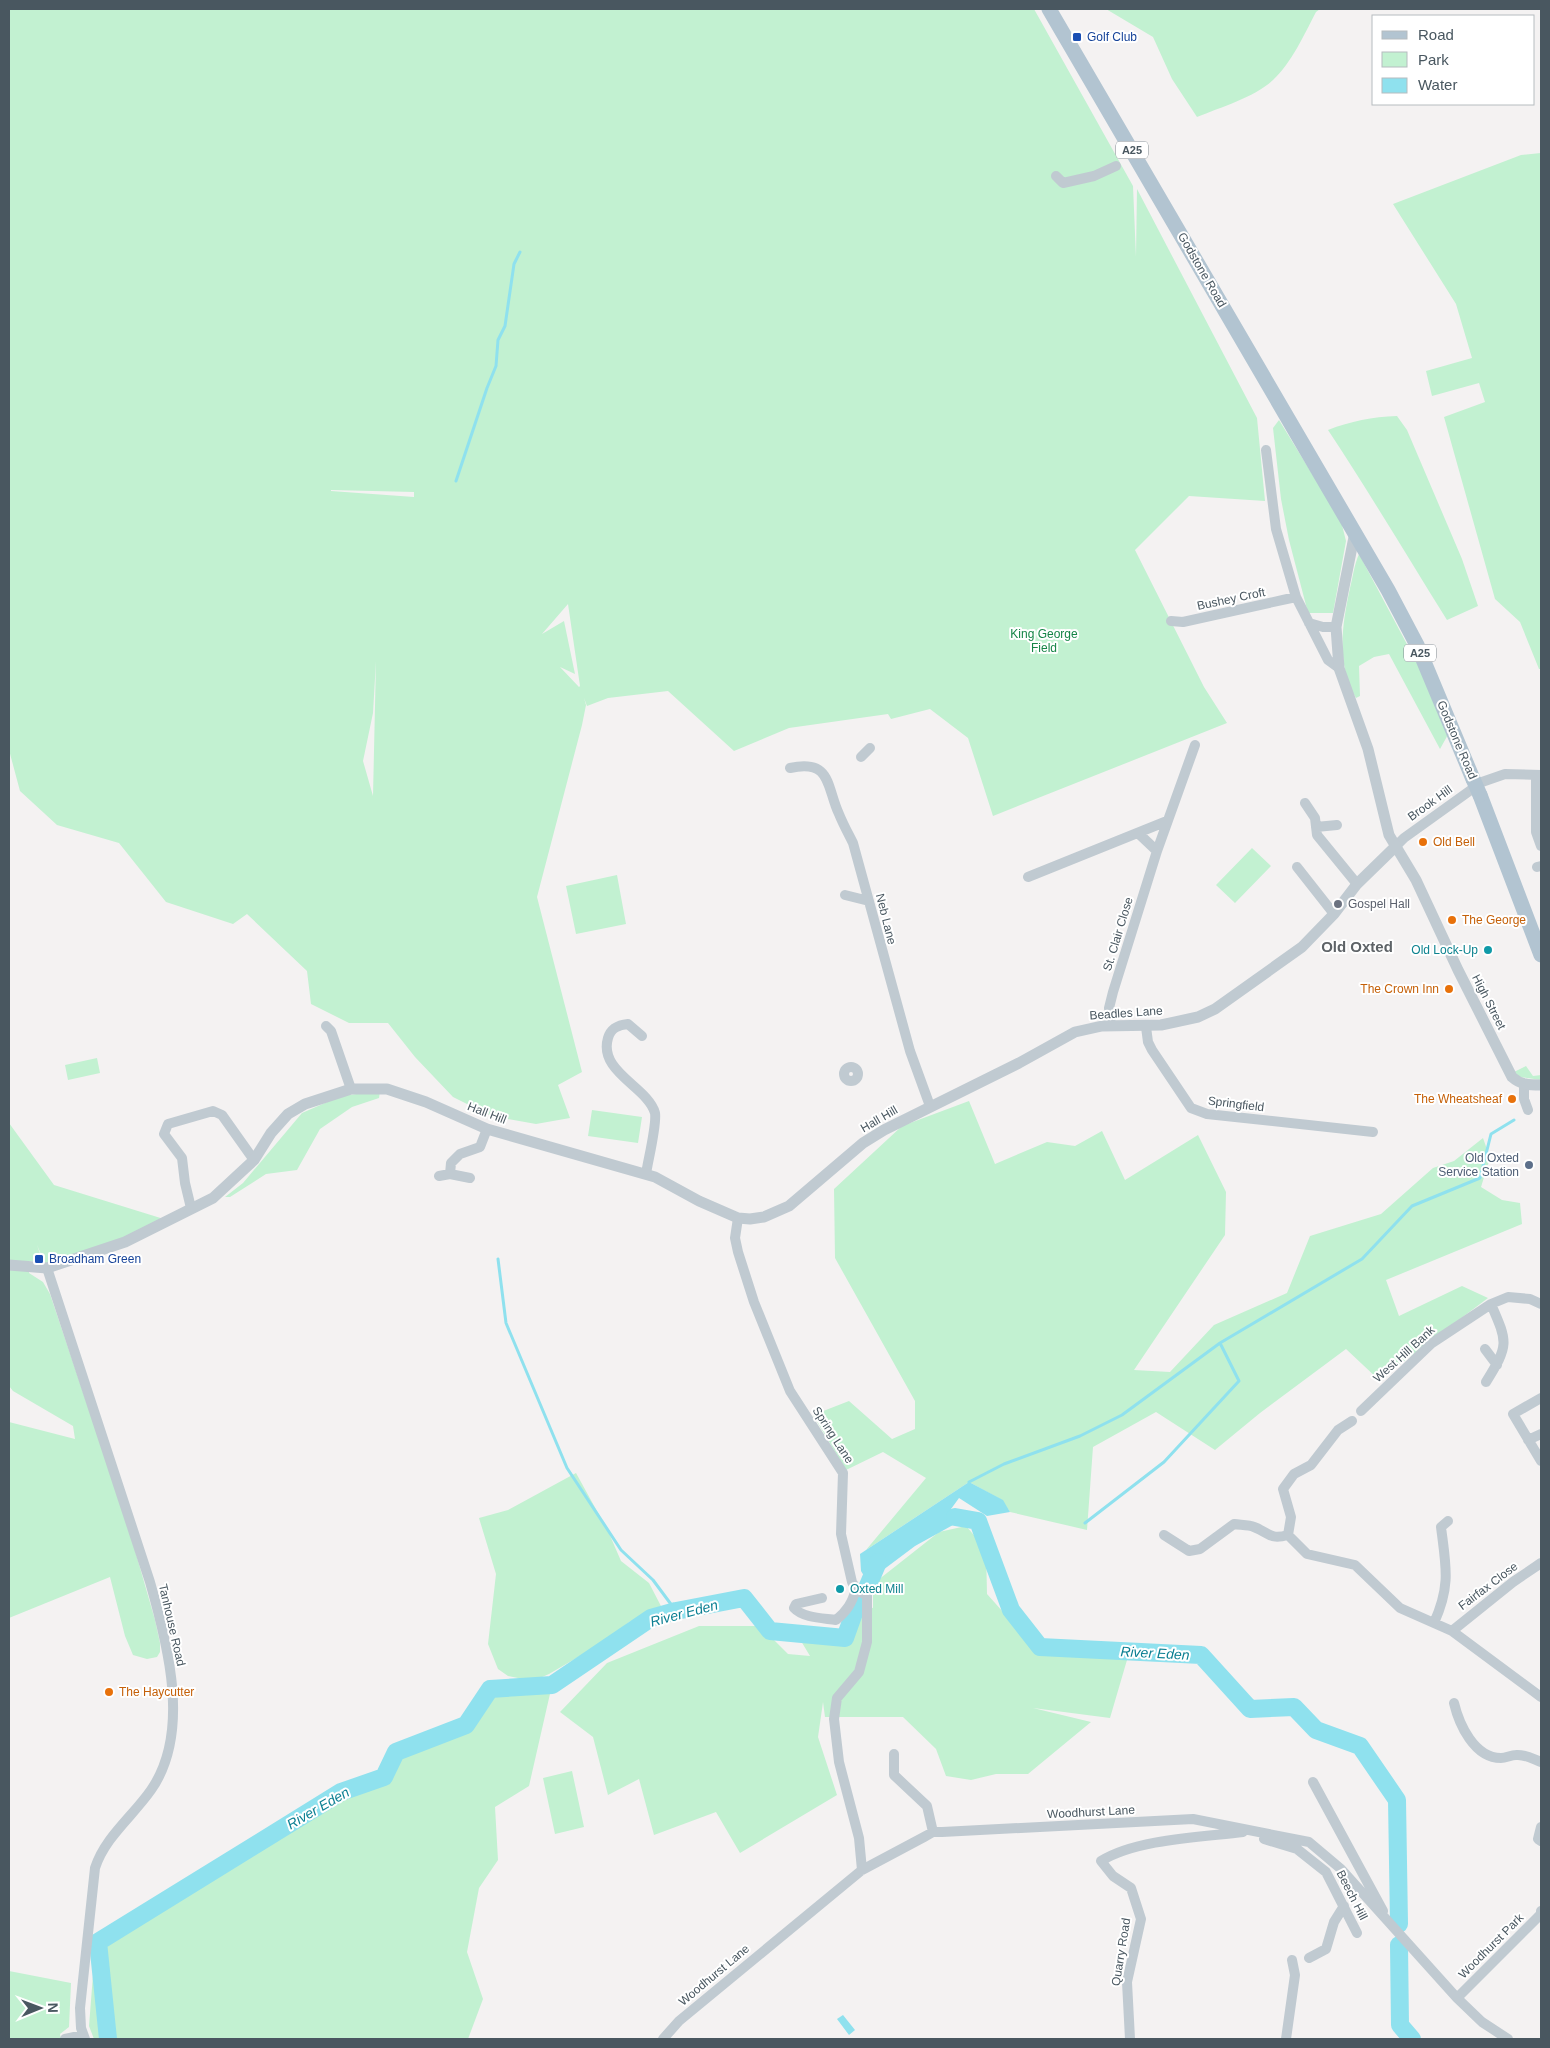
<svg xmlns="http://www.w3.org/2000/svg" width="1550" height="2048" font-family="Arial,sans-serif">
<style>
.green{fill:#c2f1d1;fill-rule:evenodd}
.water{fill:#8fe1ee}
.lines{fill:none;stroke-linecap:round;stroke-linejoin:round}
.stream{stroke:#8fe1ee;stroke-width:3}
.river{stroke:#8fe1ee;stroke-width:18}
.minor{stroke:#c0cad1;stroke-width:10}
.tertiary{stroke:#c0cad1;stroke-width:11}
.primary{stroke:#b2c4d1;stroke-width:15}
.primary-bridge{stroke:#b2c4d1;stroke-width:15}
.transit-dot{fill:#1a4fb4;stroke:#fff;stroke-width:2}
.food-dot{fill:#e8710a;stroke:#fff;stroke-width:2}
.worship-dot{fill:#6b7280;stroke:#fff;stroke-width:2}
.culture-dot{fill:#0f9aa8;stroke:#fff;stroke-width:2}
.service-dot{fill:#5c6f8a;stroke:#fff;stroke-width:2}
.labels{text-anchor:middle;dominant-baseline:central;stroke-width:4;stroke-linejoin:round;paint-order:stroke}
.shield{fill:#fff;stroke:#808990;stroke-width:1}
.shield-label{font-size:11px;font-weight:bold;fill:#495760}
.transit-label{font-size:12px;fill:#164399;stroke:#fff;text-anchor:start}
.street-label{font-size:12px;fill:#495760;stroke:#fff}
.park-label{font-size:12px;fill:#168547;stroke:#fff}
.food-label{font-size:12px;fill:#c56008;stroke:#fff;text-anchor:start}
.worship-label{font-size:12px;fill:#5b616d;stroke:#fff;text-anchor:start}
.culture-label{font-size:12px;fill:#0d838f;stroke:#fff;text-anchor:end}
.service-label{font-size:12px;fill:#4e5e75;stroke:#fff;text-anchor:end}
.water-label{font-size:14px;font-style:italic;fill:#0b7f92;stroke:#fff}
.quarter-label{font-size:15px;font-weight:bold;fill:#5e6367;stroke:#fff}
</style>
<rect width="100%" height="100%" fill="#f4f2f2"/>
<!-- green -->
<path class="green" d="M9,9H1034L1133,186L1136,257L1137,189L1257,418L1265,501L1189,496L1135,550L1204,687L1227,723L993,816L968,738L930,709L891,719L888,714L789,728L734,751L668,691L608,698L587,706L584,698L586,705L582,725L537,897L582,1072L558,1085L570,1118L536,1124L491,1116L453,1097L415,1057L388,1023H349L311,1004L307,971L247,914L233,924L166,902L119,843L57,825L20,791L9,750ZM331,490L414,492V497L331,491ZM568,604L580,686L579,687L560,667L575,674L564,621L542,634ZM376,661L373,796L363,761L373,713Z
M1106,9H1320L1316,12C1305,33 1291,64 1273,80C1255,97 1221,107 1197,117L1172,79L1153,37Z
M1541,153V669H1539L1520,622L1495,599L1444,417L1485,402L1479,383L1432,396L1426,371L1472,358L1456,304L1393,204L1521,155Z
M1397,416L1407,430L1462,559L1478,606L1447,620C1407,556 1369,492 1328,430C1351,421 1372,417 1397,416Z
M1279,420L1341,521L1346,541L1333,613H1308L1289,540L1281,499L1273,428Z
M1359,554L1418,665L1450,731L1440,749L1389,654L1374,657L1359,666L1360,696L1356,698C1336,664 1342,625 1350,588C1353,577 1354,565 1359,554Z
M1252,848L1271,866L1235,903L1216,885Z
M617,875L626,924L576,934L566,886Z
M97,1058L100,1073L68,1080L65,1065Z
M1526,1066L1533,1076L1541,1075V1080L1520,1077L1514,1072Z
M380,1091L379,1098L352,1107L320,1129L297,1170L266,1174L230,1197H225L243,1183L302,1113L341,1096Z
M969,1101L995,1164L1047,1142L1075,1146L1102,1131L1125,1180L1198,1135L1226,1192L1225,1235L1134,1370L1170,1372L1214,1325L1287,1293L1310,1236L1381,1214L1433,1168L1454,1161L1483,1138L1490,1158L1481,1187L1502,1200L1520,1203L1522,1224L1386,1280L1399,1316L1462,1286L1488,1298L1379,1380L1346,1349L1260,1413L1215,1450L1156,1412L1093,1447L1087,1530L1010,1512L1002,1500L969,1482L866,1550L926,1478L883,1452L846,1470L813,1415L849,1401L892,1439L915,1429V1401L835,1258L834,1189L902,1126Z
M592,1110L642,1117L638,1143L588,1136Z
M9,1123L54,1185L167,1220L47,1268L37,1245L43,1262L29,1261V1273L43,1282L50,1294L128,1526L155,1620L160,1643V1652L157,1657L147,1659L133,1655L125,1636L110,1577L9,1618V1422L75,1439L73,1426L13,1391L9,1386Z
M576,1473L608,1531L621,1561L649,1583L662,1608L629,1622L609,1639L549,1674L533,1681L508,1676L498,1669L488,1644L496,1574L479,1518L508,1510Z
M966,1526L986,1549L987,1594L1028,1640L1127,1660L1110,1718L1033,1708L1091,1722L1028,1774H996L971,1780L946,1776L936,1749L903,1717H825L823,1702L818,1737L837,1795L740,1853L716,1812L654,1835L639,1779L608,1795L593,1737L560,1712L607,1663L699,1626H760L788,1654L810,1656L801,1641L837,1643L858,1604L873,1608V1584L939,1532Z
M552,1685L529,1786L495,1807L498,1860L479,1888L467,1952L483,1999L468,2039H94L89,2026L93,1975L98,1942L341,1792L383,1777L396,1752L466,1725L490,1689Z
M572,1771L584,1827L555,1834L543,1778Z
M9,1971L71,1983L69,2027L60,2034L61,2039H9Z"/>
<!-- water -->
<path class="water" d="M969,1482L1003,1500L1010,1512L987,1516L959,1498L951,1509L969,1513L978,1521L962,1520L915,1546L883,1570L869,1584L861,1571L860,1554Z
M843,2015L855,2030L849,2035L837,2019Z"/>
<g class="lines">
<!-- stream -->
<path class="stream" d="M456,481L487,388L496,366L498,340L505,326L514,264L520,252
M498,1259L506,1323L567,1468L621,1550L653,1580L676,1611
M969,1482L1004,1464L1080,1436L1122,1415L1220,1343L1362,1259L1412,1206L1480,1178L1491,1134L1514,1120
M1085,1523L1164,1462L1239,1381L1220,1343"/>
<!-- river -->
<path class="river" d="M955,1517L978,1521L1011,1610L1040,1647L1201,1655L1250,1709L1294,1707L1316,1730L1360,1746L1397,1800L1399,1924
M867,1588L878,1562
M1399,1945L1400,2025L1412,2039
M108,2039L98,1942L341,1792L384,1777L396,1752L466,1725L490,1689L552,1685L651,1618L676,1611L744,1598L770,1631L845,1638L859,1599"/>
<!-- minor -->
<path class="minor" d="M1056,176L1063,183L1094,176L1116,166
M1266,450L1276,529L1296,597L1328,660L1339,668
M1171,621L1183,622L1296,597
M1309,623L1323,627H1336
M861,757L870,748
M790,768C832,759 826,786 839,814C843,824 848,833 853,843L910,1051L930,1106
M1536,775V832L1541,846
M1305,803L1315,818L1317,835L1357,884
M1316,827L1337,825
M1138,833L1157,851
M1395,847L1404,838L1482,782L1505,774L1541,775
M1297,867L1334,914
M1537,867L1541,866
M1028,877L1167,821
M845,895L869,901
M326,1026L331,1031L351,1089
M1111,1026L1109,1008L1113,992L1157,851L1195,745
M1146,1027L1148,1042L1152,1050L1191,1108L1207,1114L1373,1132
M642,1036L628,1024C618,1025 611,1028 608,1038C598,1072 648,1087 655,1113C657,1125 648,1160 646,1174
M844 1074a7 7 0 1 1 14 0a7 7 0 1 1-14 0Z
M1524,1085V1099L1528,1110
M450,1174L451,1163L460,1154L480,1147L487,1129
M439,1176L450,1174L470,1178
M191,1208L185,1183L182,1158L164,1134L168,1124L213,1111L222,1115L254,1160
M738,1218L735,1238L738,1252L754,1302L790,1391L843,1473L841,1534L852,1582L856,1589L867,1596V1642L859,1672L837,1698L834,1719L839,1762L859,1838L862,1870
M47,1268L150,1582C168,1645 191,1733 151,1790C133,1816 105,1837 95,1868L80,2008L81,2028L85,2039
M1485,1349L1497,1365
M1486,1382C1509,1345 1508,1343 1491,1304
M1361,1411L1432,1343L1491,1304L1508,1297L1530,1299L1541,1304
M1528,1440L1541,1434
M1541,1461L1513,1414L1541,1398
M1164,1535L1189,1551L1200,1549L1234,1524C1240,1525 1249,1525 1254,1527C1270,1533 1269,1540 1288,1535
M1288,1535L1307,1554L1355,1565L1400,1608L1452,1631L1541,1697
M1288,1535L1291,1517L1283,1489L1294,1474L1311,1465L1338,1430L1352,1421
M822,1598L796,1604L794,1608C803,1618 823,1618 836,1620C847,1611 852,1603 856,1589
M1434,1623C1451,1585 1446,1567 1441,1527L1448,1521
M1452,1631L1513,1582L1541,1563
M1454,1703C1459,1724 1474,1758 1501,1758C1506,1758 1511,1755 1516,1755C1525,1754 1533,1759 1541,1762
M894,1754V1775L927,1806L933,1832
M1313,1782L1383,1911
M1541,1827L1538,1839L1541,1841
M1264,1839L1297,1849L1326,1872L1357,1933
M1309,1958L1326,1949L1334,1922L1344,1906
M1457,1998L1541,1914V1911
M65,2039L83,2035
M663,2039L679,2021L862,1870L924,1837L933,1832H942L1193,1819L1309,1842L1341,1869L1457,1998L1482,2022L1508,2039
M1130,2039L1127,1982L1141,1919L1131,1888L1113,1876L1101,1861C1136,1839 1202,1837 1243,1832
M1286,2039L1295,1975L1292,1960"/>
<!-- tertiary -->
<path class="tertiary" d="M1355,532L1336,627L1339,668L1368,749L1389,835L1416,880L1458,970L1512,1077C1521,1085 1529,1085 1541,1085
M9,1265L47,1268L125,1242L213,1198L254,1160L271,1133L288,1114L305,1104L351,1089H387L426,1102L487,1129L655,1177L699,1201L738,1218L750,1219L764,1217L789,1206L863,1143L884,1130L1019,1063L1075,1032L1102,1026L1161,1025L1198,1017L1215,1009L1302,947L1334,914L1357,884L1395,847"/>
<!-- primary -->
<path class="primary" d="M1049,9L1388,590L1417,645L1473,779
M1480,795L1541,955"/>
<!-- primary-bridge -->
<path class="primary-bridge" d="M1473,779L1480,795"/>
</g>
<!-- markers -->
<g class="transit-dot">
<rect x="1072" y="32" width="10" height="10" rx="2.5"/>
<rect x="34" y="1254" width="10" height="10" rx="2.5"/>
</g>
<g class="food-dot">
<circle cx="1423" cy="842" r="5"/>
<circle cx="1452" cy="920" r="5"/>
<circle cx="1449" cy="989" r="5"/>
<circle cx="1512" cy="1099" r="5"/>
<circle cx="109" cy="1692" r="5"/>
</g>
<circle class="worship-dot" cx="1338" cy="904" r="5"/>
<g class="culture-dot">
<circle cx="1488" cy="950" r="5"/>
<circle cx="840" cy="1589" r="5"/>
</g>
<circle class="service-dot" cx="1529" cy="1165" r="5"/>
<g class="labels">
<!-- shield labels -->
<g class="shield">
<rect x="1116" y="141.5" width="32" height="17" rx="4"/>
<rect x="1404" y="644.5" width="32" height="17" rx="4"/>
</g>
<g class="shield-label">
<text x="1132" y="150">A25</text>
<text x="1420" y="653">A25</text>
</g>
<!-- transit labels -->
<g class="transit-label">
<text x="1087" y="37">Golf Club</text>
<text x="49" y="1259">Broadham Green</text>
</g>
<!-- street labels -->
<g class="street-label">
<text transform="translate(1202 270) rotate(60)">Godstone Road</text>
<text transform="translate(1231 599) rotate(-12)">Bushey Croft</text>
<text transform="translate(1457 740) rotate(67)">Godstone Road</text>
<text transform="translate(1430 803) rotate(-36)">Brook Hill</text>
<text transform="translate(886 919) rotate(76)">Neb Lane</text>
<text transform="translate(1118 934) rotate(-73)">St. Clair Close</text>
<text transform="translate(1489 1002) rotate(63)">High Street</text>
<text transform="translate(1126 1013) rotate(-4)">Beadles Lane</text>
<text transform="translate(1236 1104) rotate(7)">Springfield</text>
<text transform="translate(487 1113) rotate(21)">Hall Hill</text>
<text transform="translate(879 1119) rotate(-30)">Hall Hill</text>
<text transform="translate(1404 1354) rotate(-42)">West Hill Bank</text>
<text transform="translate(833 1435) rotate(57)">Spring Lane</text>
<text transform="translate(1488 1586) rotate(-37)">Fairfax Close</text>
<text transform="translate(172 1625) rotate(77)">Tanhouse Road</text>
<text transform="translate(1091 1812) rotate(-3)">Woodhurst Lane</text>
<text transform="translate(1352 1895) rotate(63)">Beech Hill</text>
<text transform="translate(1491 1946) rotate(-45)">Woodhurst Park</text>
<text transform="translate(1121 1952) rotate(-81)">Quarry Road</text>
<text transform="translate(714 1975) rotate(-40)">Woodhurst Lane</text>
</g>
<!-- park labels -->
<g class="park-label">
<text x="1044" y="634">King George<tspan x="1044" dy="14">Field</tspan></text>
</g>
<!-- food labels -->
<g class="food-label">
<text x="1433" y="842">Old Bell</text>
<text x="1462" y="920">The George</text>
<text x="1439" y="989" text-anchor="end">The Crown Inn</text>
<text x="1502" y="1099" text-anchor="end">The Wheatsheaf</text>
<text x="119" y="1692">The Haycutter</text>
</g>
<!-- worship labels -->
<g class="worship-label">
<text x="1348" y="904">Gospel Hall</text>
</g>
<!-- culture labels -->
<g class="culture-label">
<text x="1478" y="950">Old Lock-Up</text>
<text x="850" y="1589" text-anchor="start">Oxted Mill</text>
</g>
<!-- service labels -->
<g class="service-label">
<text x="1519" y="1158">Old Oxted<tspan x="1519" dy="14">Service Station</tspan></text>
</g>
<!-- water labels -->
<g class="water-label">
<text transform="translate(684 1613) rotate(-15)">River Eden</text>
<text transform="translate(1155 1653) rotate(3)">River Eden</text>
<text transform="translate(318 1808) rotate(-30)">River Eden</text>
</g>
<!-- quarter labels -->
<g class="quarter-label">
<text x="1357" y="946">Old Oxted</text>
</g>
</g>
<!-- border -->
<rect width="1550" height="2048" fill="none" stroke="#495760" stroke-width="20"/>
<!-- legend -->
<rect x="1372" y="15" width="162" height="90" fill="#ffffff" stroke="#b6bcbf"/>
<rect x="1382" y="31" width="25" height="8" fill="#b2c4d1" stroke="#b6bcbf"/>
<text x="1418" y="40" font-size="15" fill="#495760">Road</text>
<rect x="1382" y="52" width="25" height="15" fill="#c2f1d1" stroke="#b6bcbf"/>
<text x="1418" y="65" font-size="15" fill="#495760">Park</text>
<rect x="1382" y="78" width="25" height="15" fill="#8fe1ee" stroke="#b6bcbf"/>
<text x="1418" y="90" font-size="15" fill="#495760">Water</text>
<!-- north arrow -->
<g transform="translate(40 2008) rotate(89)" stroke="#ffffff" stroke-width="4" paint-order="stroke">
<path d="M0-4L9 19L0 12L-9 19Z" fill="#495760"/>
<text y="-8" font-size="14" font-weight="bold" text-anchor="middle" fill="#495760">N</text>
</g>
</svg>
